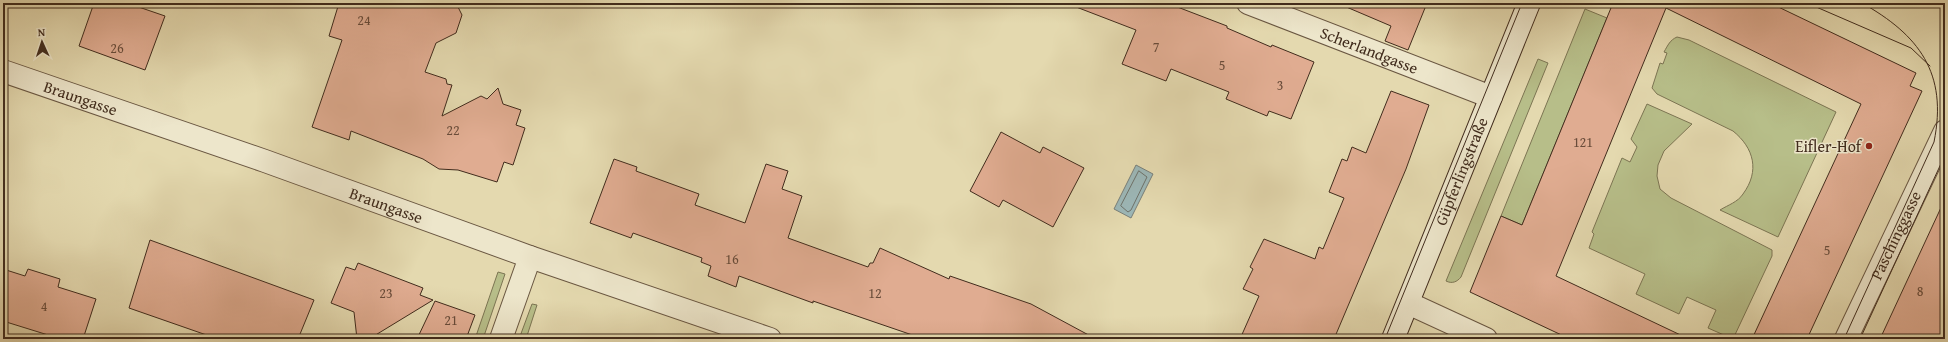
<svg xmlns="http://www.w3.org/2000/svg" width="1948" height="342" font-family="'Gentium Book Plus',serif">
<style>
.green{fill:#b7be89;stroke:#7c7553}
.water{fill:#9cb7b7;stroke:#787f79}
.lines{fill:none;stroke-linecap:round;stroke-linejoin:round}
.shore{stroke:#6e726a;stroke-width:1}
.building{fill:#e0ac91;stroke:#412c1d}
.minor-casing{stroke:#6a5742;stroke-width:24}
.secondary-casing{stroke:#412c1d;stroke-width:24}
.minor{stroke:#ede6cb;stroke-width:22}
.secondary{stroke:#ede6cb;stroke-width:22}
.tram{stroke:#412c1d;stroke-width:1}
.poi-dot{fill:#8f2418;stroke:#ede6cb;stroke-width:1.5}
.labels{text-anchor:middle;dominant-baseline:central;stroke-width:3;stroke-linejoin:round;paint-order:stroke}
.number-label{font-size:14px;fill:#694c3a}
.street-label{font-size:16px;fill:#412c1d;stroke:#ede6cb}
.poi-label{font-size:16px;fill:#412c1d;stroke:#ede6cb;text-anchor:end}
</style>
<rect width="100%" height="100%" fill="#e4d9af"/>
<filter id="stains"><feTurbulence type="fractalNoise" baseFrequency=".005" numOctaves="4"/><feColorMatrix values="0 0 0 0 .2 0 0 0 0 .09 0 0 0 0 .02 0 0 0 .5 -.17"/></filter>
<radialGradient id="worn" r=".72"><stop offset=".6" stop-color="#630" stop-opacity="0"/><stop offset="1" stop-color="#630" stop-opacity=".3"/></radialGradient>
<!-- green -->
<path class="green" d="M1585,9L1607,18L1522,225L1501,216Z
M1677,37L1689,40L1836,112L1778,237L1720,210C1728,205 1738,202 1743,194C1760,171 1754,148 1733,131L1657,94L1652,88L1660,63L1663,64L1667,53L1664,52C1668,45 1670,40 1677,37Z
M1538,59L1548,63L1461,277C1457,282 1452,284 1446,281Z
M1647,104L1692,124L1664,151L1658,165L1657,176L1660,189L1671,198L1772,250V256L1733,339L1708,328L1716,310L1687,297L1679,314L1636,294L1645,274L1589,248L1594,234L1592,232L1622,158L1630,162L1637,147L1631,139Z
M498,272L505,274L483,339H475Z
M532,304L537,305L526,339H519Z"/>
<!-- water -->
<path class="water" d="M1136,165L1153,174L1131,218L1114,209Z"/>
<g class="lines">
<!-- shore -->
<path class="shore" d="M1139,171L1147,177L1131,210L1128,212L1121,206Z"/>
</g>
<!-- building -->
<path class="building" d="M94,3H127L165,16L145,70L79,46Z
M339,3H456L462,15L456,33L436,43L425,72L446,79L447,84L452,85L442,116L481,96L487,99L498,88L503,104L521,110L516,125L525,128L513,165L504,162L497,182L458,170L439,169L423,159L351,131L349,140L312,127L342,40L329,36Z
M1072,3H1167L1227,26V28L1271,47L1272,45L1314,62L1291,119L1269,111L1267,116L1226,99L1229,92L1171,69L1166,81L1122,64L1136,30L1071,5Z
M1337,3H1427L1408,50L1385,41L1391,26Z
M1613,3H1770L1916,73L1910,86L1922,91L1807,339H1752L1861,104L1666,8L1556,276L1689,339H1570L1470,292L1501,216L1522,225Z
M1391,91L1429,105L1406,169L1334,339H1240L1259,296L1243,289L1253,269L1250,267L1264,239L1315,259L1319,247L1323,249L1344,198L1329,192L1342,159L1347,161L1352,147L1366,153Z
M1001,132L1040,153L1043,147L1084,168L1053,227L1003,200L999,207L970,191Z
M614,159L637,167L636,171L699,194L695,205L745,223L766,164L788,171L782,189L802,196L788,238L868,267L870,263H873L880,248L949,279L950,276L1031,304L1096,339H924L813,301V303L739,276L736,287L708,276L711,266L701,262L702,258L633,233L631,238L590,223Z
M1945,199V339H1880Z
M150,240L314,300L298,339H218L129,308Z
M358,263L423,288L420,295L433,300L369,339H357L354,312L331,303L346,267L355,270Z
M3,269L25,276L28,269L60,279L58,287L96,299L83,339H61L3,321Z
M435,301L475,315L466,339H417Z"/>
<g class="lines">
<defs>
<g id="minor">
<path id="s1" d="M1248,3L1491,97"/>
<path id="s2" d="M3,71L265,161L530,257L770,339"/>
<path d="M1408,303L1486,339"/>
<path d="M501,339L530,257"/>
<path id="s3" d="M1846,339L1945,131"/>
</g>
<g id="secondary">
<path id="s4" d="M1393,339L1529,3"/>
</g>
</defs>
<!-- minor casing -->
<use href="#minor" class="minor-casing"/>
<!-- secondary casing -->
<use href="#secondary" class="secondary-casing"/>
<!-- minor -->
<use href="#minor" class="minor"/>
<!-- secondary -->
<use href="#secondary" class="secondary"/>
<!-- tram -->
<path class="tram" d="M1807,3L1911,48L1930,66
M1933,3L1945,9
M1385,339L1522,3
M1844,339L1934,142C1948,73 1919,35 1862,3
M1860,339L1945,155"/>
</g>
<!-- markers -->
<circle class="poi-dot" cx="1869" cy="146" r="4"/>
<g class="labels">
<!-- number labels -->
<g class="number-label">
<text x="364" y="20">24</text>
<text x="1156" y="47">7</text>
<text x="117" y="48">26</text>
<text x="1222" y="65">5</text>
<text x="1280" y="85">3</text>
<text x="453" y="130">22</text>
<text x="1583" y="142">121</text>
<text x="1827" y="250">5</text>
<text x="732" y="259">16</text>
<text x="1920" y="291">8</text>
<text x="386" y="293">23</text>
<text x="875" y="293">12</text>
<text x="44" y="306">4</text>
<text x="451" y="320">21</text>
</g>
<!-- street labels -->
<g class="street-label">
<text stroke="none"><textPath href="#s1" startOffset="130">Scherlandgasse</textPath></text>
<text stroke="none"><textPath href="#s2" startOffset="82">Braungasse</textPath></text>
<text stroke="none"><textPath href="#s4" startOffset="181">Güpferlingstraße</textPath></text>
<text stroke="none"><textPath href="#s2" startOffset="406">Braungasse</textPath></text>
<text stroke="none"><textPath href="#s3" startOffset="115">Paschinggasse</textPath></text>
</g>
<!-- poi labels -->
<g class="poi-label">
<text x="1861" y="146">Eifler-Hof</text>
</g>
</g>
<!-- margin -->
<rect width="1948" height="342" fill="none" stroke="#e4d9af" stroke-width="16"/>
<rect x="4" y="4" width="1940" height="334" fill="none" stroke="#412c1d" stroke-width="2"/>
<rect x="8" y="8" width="1932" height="326" fill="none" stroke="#412c1d"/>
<!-- north arrow -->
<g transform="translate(42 42) rotate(357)" stroke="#ede6cb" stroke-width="3" paint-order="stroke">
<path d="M0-3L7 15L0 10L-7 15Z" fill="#412c1d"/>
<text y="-6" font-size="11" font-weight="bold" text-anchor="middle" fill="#412c1d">N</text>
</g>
<rect width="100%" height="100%" filter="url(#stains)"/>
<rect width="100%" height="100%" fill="url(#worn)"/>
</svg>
